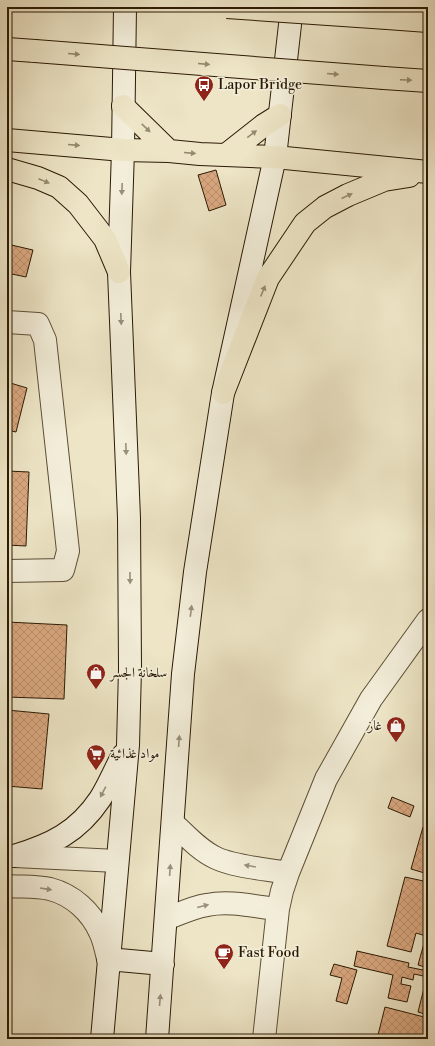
<svg xmlns="http://www.w3.org/2000/svg" width="435" height="1046" font-family="'Libre Bodoni',Amiri,serif">
<style>
.building{fill:url(#building-cross-hatch);stroke:#2b1a05}
.lines{fill:none;stroke-linecap:round;stroke-linejoin:round}
.minor-casing{stroke:#5c4d35;stroke-width:24}
.tertiary-casing{stroke:#5c4d35;stroke-width:24}
.secondary-casing{stroke:#2b1a05;stroke-width:24}
.trunk-casing{stroke:#2b1a05;stroke-width:24}
.minor{stroke:#f3eeda;stroke-width:22}
.tertiary{stroke:#f3eeda;stroke-width:22}
.secondary{stroke:#f3eeda;stroke-width:22}
.trunk{stroke:#ede5c6;stroke-width:22}
.trunk-bridge-casing{stroke:#2b1a05;stroke-width:24;stroke-linecap:butt}
.trunk-bridge{stroke:#ede5c6;stroke-width:22}
.oneway{fill:#968a6f}
.oneway2{fill:#998f7a}
.labels{text-anchor:middle;dominant-baseline:central;stroke-width:3;stroke-linejoin:round;paint-order:stroke}
.poi-label{font-size:14px;fill:#2b1a05;stroke:#f3eeda;text-anchor:start}
</style>
<defs>
<pattern id="building-cross-hatch" width="8" height="8" patternUnits="userSpaceOnUse"><rect width="8" height="8" fill="#daa880"/><path d="M0 0l8 8M0 8l8-8" fill="none" stroke="#bb906d"/></pattern>
</defs>
<rect width="100%" height="100%" fill="#ede5c6"/>
<filter id="stains"><feTurbulence type="fractalNoise" baseFrequency=".005" numOctaves="4"/><feColorMatrix values="0 0 0 0 .2 0 0 0 0 .09 0 0 0 0 .02 0 0 0 .5 -.17"/></filter>
<radialGradient id="worn" r=".72"><stop offset=".6" stop-color="#630" stop-opacity="0"/><stop offset="1" stop-color="#630" stop-opacity=".3"/></radialGradient>
<!-- building -->
<path class="building" d="M216,170L226,205L209,211L198,175Z
M7,244L33,250L26,277L7,273Z
M7,382L27,388L16,432L7,430Z
M7,471L29,472L26,546L7,545Z
M7,622L67,625L64,699L7,697Z
M7,710L49,714L42,789L7,786Z
M392,797L414,806L410,817L388,808Z
M423,827L428,828V874L411,869Z
M405,877L428,882V968L418,965L426,936L416,933L411,952L387,946Z
M357,951L409,963L408,967L428,971V977L414,974L413,980L402,977L401,984L411,986L407,1002L388,998L393,975L354,966Z
M334,964L357,970L347,1004L336,1001L342,978L330,975Z
M425,984L428,985V1015L418,1012Z
M385,1007L428,1018V1039H377Z"/>
<g class="lines">
<defs>
<path id="minor" d="M7,322L38,324L45,340L68,551L63,570L7,571
M15,856L117,861
M7,886C21,887 37,886 50,889C73,895 91,912 100,932C104,940 106,950 108,959"/>
<path id="tertiary" d="M173,823C186,835 199,850 216,858C235,867 267,869 288,873
M166,919C179,914 193,907 207,905C230,900 256,907 278,909
M264,1039L278,909L282,891L288,873L326,779L371,699L428,620"/>
<path id="secondary" d="M14,856C51,845 78,832 100,799C109,785 115,769 123,755
M108,959L163,964
M102,1039L128,745L130,669L129,518L119,272L123,150L125,7
M157,1039L183,674L195,572L223,393L275,157L292,7"/>
<path id="trunk" d="M387,18L428,21
M7,49L35,51
M384,78L428,81
M123,106L169,151
M7,140L123,150L169,151L200,154L275,157L428,172
M226,155L264,125L280,115
M7,169L38,178L59,187L78,204L105,239L119,272
M223,393L268,278L305,223L325,207L348,195L384,180L409,176"/>
</defs>
<!-- minor casing -->
<use href="#minor" class="minor-casing"/>
<!-- tertiary casing -->
<use href="#tertiary" class="tertiary-casing"/>
<!-- secondary casing -->
<use href="#secondary" class="secondary-casing"/>
<!-- trunk casing -->
<use href="#trunk" class="trunk-casing"/>
<!-- minor -->
<use href="#minor" class="minor"/>
<!-- tertiary -->
<use href="#tertiary" class="tertiary"/>
<!-- secondary -->
<use href="#secondary" class="secondary"/>
<!-- trunk -->
<use href="#trunk" class="trunk"/>
<defs>
<path id="trunk-bridge" d="M227,7L387,18
M35,51L384,78"/>
</defs>
<!-- trunk-bridge casing -->
<use href="#trunk-bridge" class="trunk-bridge-casing"/>
<!-- trunk-bridge -->
<use href="#trunk-bridge" class="trunk-bridge"/>
</g>
<!-- one-way arrows -->
<defs><path id="oneway-solid" d="M-6-.8H1V-3.2L6.5 0L1 3.2V.8H-6Z"/></defs>
<g class="oneway">
<use href="#oneway-solid" transform="translate(74 54) rotate(5)"/>
<use href="#oneway-solid" transform="translate(204 64) rotate(5)"/>
<use href="#oneway-solid" transform="translate(333 74) rotate(5)"/>
<use href="#oneway-solid" transform="translate(406 80) rotate(3)"/>
<use href="#oneway-solid" transform="translate(146 128) rotate(44)"/>
<use href="#oneway-solid" transform="translate(252 134) rotate(-38)"/>
<use href="#oneway-solid" transform="translate(74 145) rotate(5)"/>
<use href="#oneway-solid" transform="translate(190 153) rotate(5)"/>
<use href="#oneway-solid" transform="translate(44 181) rotate(22)"/>
<use href="#oneway-solid" transform="translate(347 196) rotate(-25)"/>
<use href="#oneway-solid" transform="translate(263 291) rotate(-68)"/>
</g>
<g class="oneway2">
<use href="#oneway-solid" transform="translate(122 189) rotate(92)"/>
<use href="#oneway-solid" transform="translate(121 319) rotate(88)"/>
<use href="#oneway-solid" transform="translate(126 449) rotate(88)"/>
<use href="#oneway-solid" transform="translate(130 578) rotate(89)"/>
<use href="#oneway-solid" transform="translate(191 611) rotate(-83)"/>
<use href="#oneway-solid" transform="translate(179 741) rotate(-86)"/>
<use href="#oneway-solid" transform="translate(103 792) rotate(118)"/>
<use href="#oneway-solid" transform="translate(250 866) rotate(-170)"/>
<use href="#oneway-solid" transform="translate(170 870) rotate(-86)"/>
<use href="#oneway-solid" transform="translate(46 889) rotate(9)"/>
<use href="#oneway-solid" transform="translate(203 906) rotate(-14)"/>
<use href="#oneway-solid" transform="translate(160 1000) rotate(-85)"/>
</g>
<!-- icons -->
<defs>
<symbol id="bus-pin" viewBox="-11 -11 22 30"><path d="M0 17L-7.5 6A9.5 9.5 0 1 1 7.5 6Z" fill="#8f2418" stroke="#f3eeda"/><path d="M-5-6H5V4H4V6H2V4H-2V6H-4V4H-5ZM-3.5-4V0h7V-4ZM-3.5 1.2v1.5H-2V1.2ZM2 1.2v1.5H3.5V1.2Z" fill="#fff"/></symbol>
<symbol id="shop-pin" viewBox="-11 -11 22 30"><path d="M0 17L-7.5 6A9.5 9.5 0 1 1 7.5 6Z" fill="#8f2418" stroke="#f3eeda"/><path d="M-5-2.5h2.3a2.7 3.5 0 0 1 5.4 0H5L5.5 6h-11ZM-1.5-2.5h3a1.5 2.3 0 0 0-3 0Z" fill="#fff"/></symbol>
<symbol id="supermarket-pin" viewBox="-11 -11 22 30"><path d="M0 17L-7.5 6A9.5 9.5 0 1 1 7.5 6Z" fill="#8f2418" stroke="#f3eeda"/><path d="M-6-5.5h2.5l.6 2H6L4.5 2H-2.5L-4.4-4H-6ZM-1.5 3.2a1.3 1.3 0 1 0 .1 0ZM3 3.2a1.3 1.3 0 1 0 .1 0Z" fill="#fff"/></symbol>
<symbol id="cafe-pin" viewBox="-11 -11 22 30"><path d="M0 17L-7.5 6A9.5 9.5 0 1 1 7.5 6Z" fill="#8f2418" stroke="#f3eeda"/><path d="M-5.5-4.5H6V0H3Q3 3.5 0 3.5H-2.5Q-5.5 3.5-5.5 0ZM3-3.2v2h1.7v-2ZM-6 4.5H4V6H-6Z" fill="#fff"/></symbol>
</defs>
<g fill-rule="evenodd">
<use href="#bus-pin" x="193" y="74" width="22" height="30"/>
<use href="#shop-pin" x="85" y="662" width="22" height="30"/>
<use href="#shop-pin" x="385" y="715" width="22" height="30"/>
<use href="#supermarket-pin" x="85" y="743" width="22" height="30"/>
<use href="#cafe-pin" x="213" y="942" width="22" height="30"/>
</g>
<g class="labels">
<!-- poi labels -->
<g class="poi-label">
<text x="218" y="85">Lapor Bridge</text>
<text x="110" y="673">سلخانة الجسر</text>
<text x="382" y="726" text-anchor="end">غاز</text>
<text x="110" y="754">مواد غذائية</text>
<text x="238" y="953">Fast Food</text>
</g>
</g>
<!-- margin -->
<rect width="435" height="1046" fill="none" stroke="#ede5c6" stroke-width="24"/>
<rect x="8" y="8" width="419" height="1030" fill="none" stroke="#2b1a05" stroke-width="2"/>
<rect x="12" y="12" width="411" height="1022" fill="none" stroke="#2b1a05"/>
<rect width="100%" height="100%" filter="url(#stains)"/>
<rect width="100%" height="100%" fill="url(#worn)"/>
</svg>
